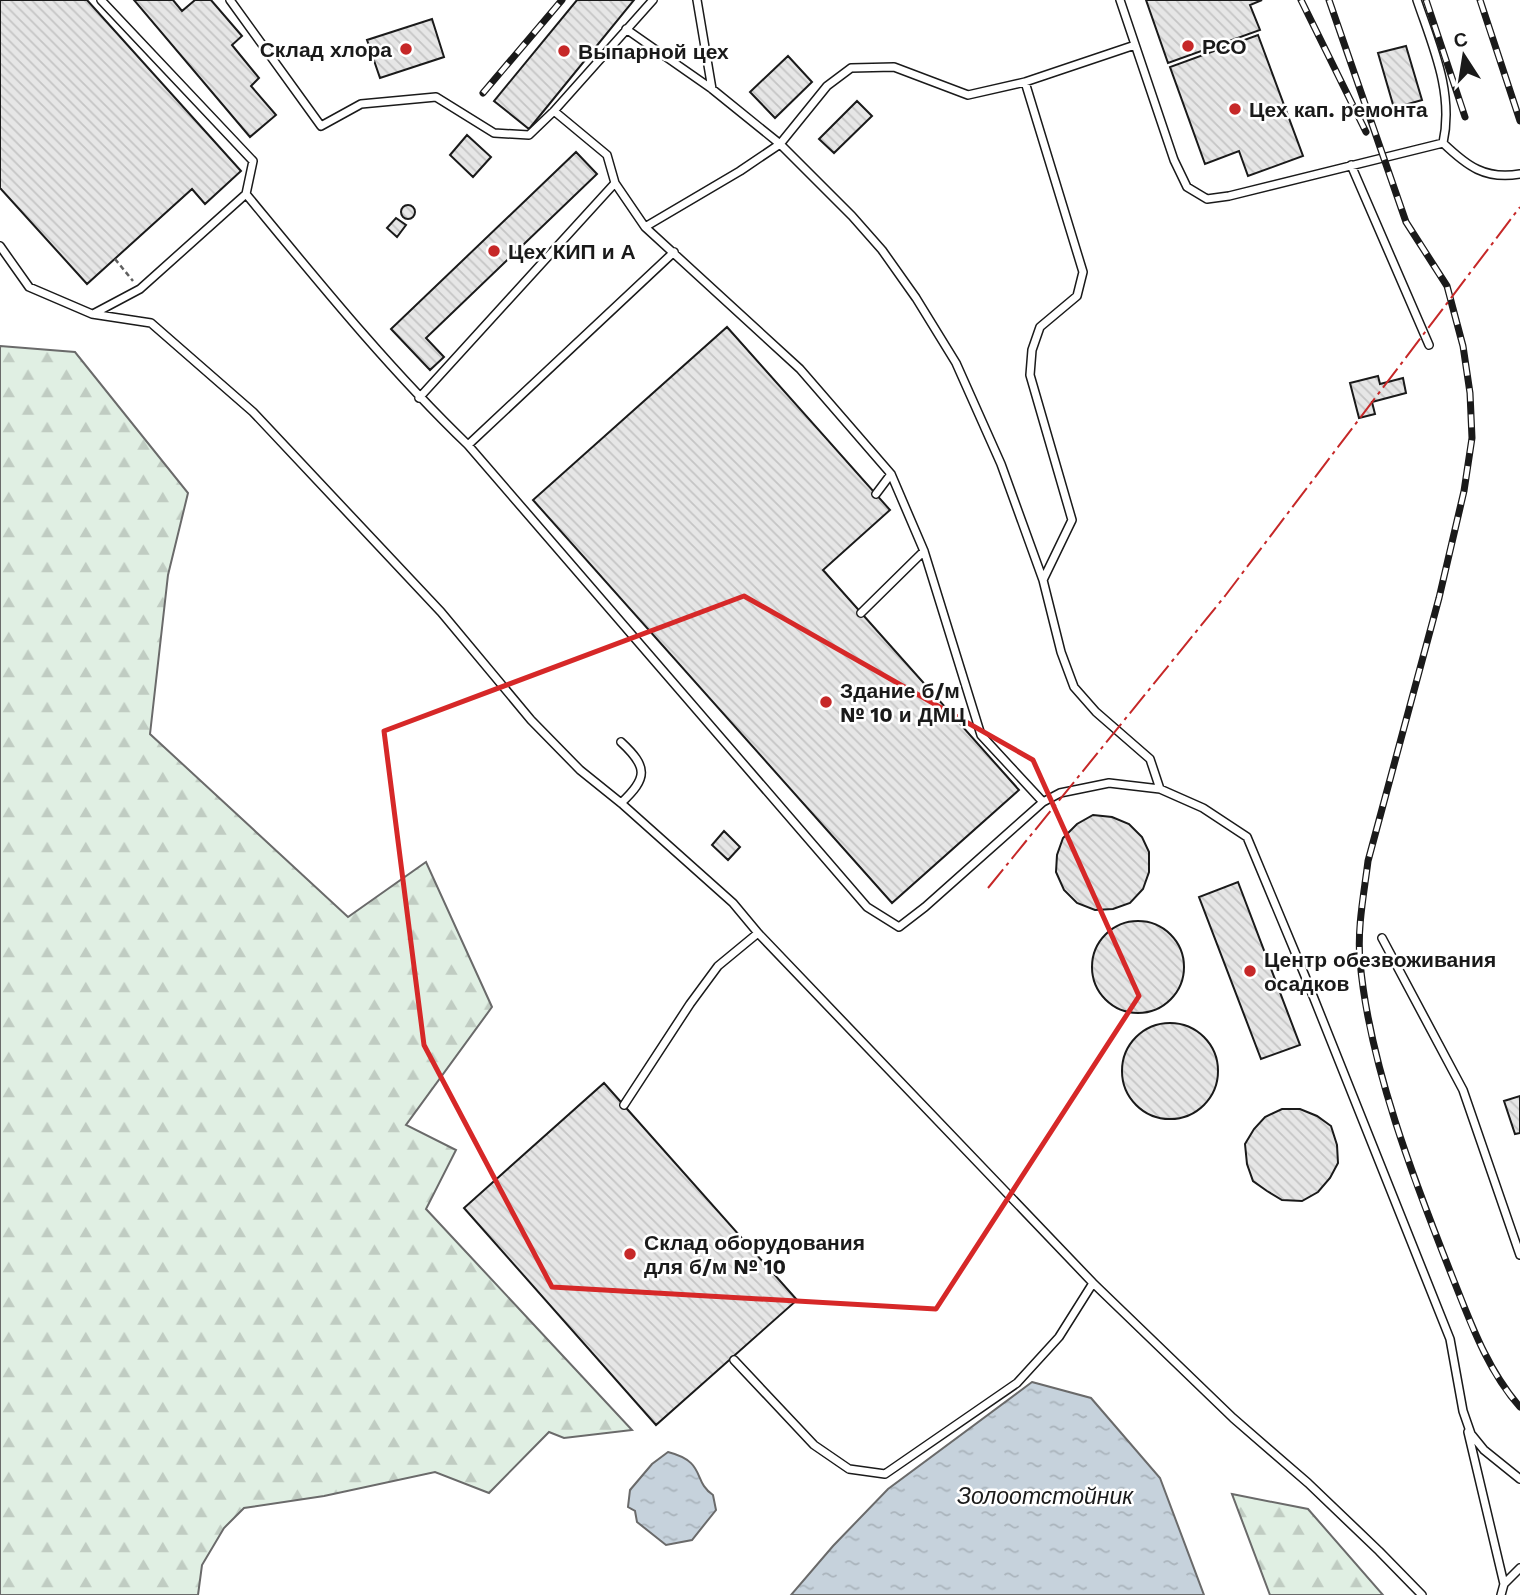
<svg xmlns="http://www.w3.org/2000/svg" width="1520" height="1595" font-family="'Work Sans',sans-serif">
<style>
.forest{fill:url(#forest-firs);stroke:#6a6a6a;stroke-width:2}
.water{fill:url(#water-ripples);stroke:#6a6a6a;stroke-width:2}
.building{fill:url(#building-back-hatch);stroke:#1a1a1a;stroke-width:2}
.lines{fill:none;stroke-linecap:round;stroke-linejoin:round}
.lane-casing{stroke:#1a1a1a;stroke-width:10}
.path{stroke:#5f5f5f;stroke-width:2.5;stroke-dasharray:5 3.5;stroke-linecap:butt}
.lane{stroke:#fff;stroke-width:7}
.rail-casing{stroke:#1a1a1a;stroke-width:7}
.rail{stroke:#fff;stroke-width:4.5;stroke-dasharray:13;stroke-linecap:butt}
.power{stroke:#c62828;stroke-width:2;stroke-dasharray:24 5 3.5 5;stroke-linecap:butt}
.marked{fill:none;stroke:#d62828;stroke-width:5;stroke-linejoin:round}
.poi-dot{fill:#c62828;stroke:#fff;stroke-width:2.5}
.labels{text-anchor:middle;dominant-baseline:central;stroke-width:5;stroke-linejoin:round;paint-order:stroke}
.poi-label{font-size:21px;font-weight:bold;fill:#1a1a1a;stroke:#fff;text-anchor:start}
.water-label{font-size:23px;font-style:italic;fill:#1a1a1a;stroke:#fff}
</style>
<defs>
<pattern id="forest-firs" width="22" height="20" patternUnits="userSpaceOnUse" patternTransform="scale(1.75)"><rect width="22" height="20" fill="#e0efe3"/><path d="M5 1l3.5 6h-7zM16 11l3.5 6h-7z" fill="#c0ccc2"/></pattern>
<pattern id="water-ripples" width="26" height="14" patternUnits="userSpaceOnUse" patternTransform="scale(1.75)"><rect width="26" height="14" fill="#c6d2dc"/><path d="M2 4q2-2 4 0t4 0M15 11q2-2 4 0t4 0" fill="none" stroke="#aab4bc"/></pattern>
<pattern id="building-back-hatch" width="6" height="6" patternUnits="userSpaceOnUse" patternTransform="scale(1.75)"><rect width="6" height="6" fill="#e6e6e6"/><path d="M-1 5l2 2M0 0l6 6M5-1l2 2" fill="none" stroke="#c5c5c5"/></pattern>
</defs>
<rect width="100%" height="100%" fill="#fff"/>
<!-- forest -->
<path class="forest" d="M0,346L75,352L188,493L168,575L150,734L348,917L426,862L492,1007L406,1125L456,1150L426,1209L632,1430L564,1438L549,1432L489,1493L435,1472L324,1496L244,1508L224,1528L202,1565L198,1595H0Z
M1232,1494L1308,1509L1383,1595H1270Z"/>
<!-- water -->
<path class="water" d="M1032,1382L1091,1398L1160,1478L1204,1595H791L833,1546L888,1489Z
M668,1452C707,1462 692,1481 713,1495L716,1510L692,1540L666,1545L637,1522L635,1511L628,1507L630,1490L652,1464Z"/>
<!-- building -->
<path class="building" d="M0,0H87L241,171L205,204L192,189L87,284L0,188Z
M134,0H173L182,11L195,0H211L242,36L232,45L259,78L251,86L276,115L250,137Z
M577,0H634L529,129L494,101Z
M1146,0H1262L1250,5L1260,30L1168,63Z
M432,19L444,57L380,78L367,40Z
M1258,35L1303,156L1248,176L1239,151L1205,164L1170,67Z
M1406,46L1422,100L1394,108L1378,53Z
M788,56L812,82L775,118L750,92Z
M857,101L872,116L834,153L819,139Z
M467,135L491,157L473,177L450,155Z
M576,152L597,174L426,338L444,357L430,370L391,329Z
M401 212a7 7 0 1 1 14 0a7 7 0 1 1-14 0Z
M396,218L406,225L397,237L387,228Z
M727,327L890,510L823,570L1019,790L892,903L533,500Z
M1378,376L1380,384L1403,378L1406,393L1372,402L1375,414L1359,418L1350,383Z
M1093,815L1112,817L1129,824L1142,837L1149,852V872L1143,889L1130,903L1113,909L1095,910L1077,903L1064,890L1056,872L1057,855L1063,838L1077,824Z
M724,831L740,847L728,860L712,845Z
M1238,882L1300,1045L1261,1059L1199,897Z
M1092 967a46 46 0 1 1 92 0a46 46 0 1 1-92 0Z
M1122 1071a48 48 0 1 1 96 0a48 48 0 1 1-96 0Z
M604,1083L797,1300L656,1425L464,1208Z
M1520,1096V1133L1515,1134L1504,1101Z
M1282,1109H1300L1317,1116L1331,1126L1337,1145L1338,1163L1330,1178L1318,1192L1302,1201L1282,1200L1267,1191L1253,1181L1247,1164L1245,1144L1254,1129L1265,1117Z"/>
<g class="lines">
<defs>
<path id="lane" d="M230,0L321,126L361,104L436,97L494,133L529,135L554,111L653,0
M697,0L712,89
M1120,0L1174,160L1187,187L1207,199L1229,196L1443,143
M1417,0C1433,47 1454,93 1443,143
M626,29L712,89L780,144L740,171L645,227
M1135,45L1025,82L968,95L894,67L851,68L827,86L780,144L852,216L882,250L916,298L956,363L1001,464L1043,580L1061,652L1074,687L1096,712L1150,759L1160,789
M1025,82L1083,272L1077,296L1040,327L1032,350L1030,375L1072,520L1043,580
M554,111L607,155L615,183
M1443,143C1467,166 1485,180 1520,174
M1351,165L1429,345
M246,194C317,280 387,367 468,445L867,907L899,927L925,907L1043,802L1060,793L1109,783L1160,789L1203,808L1247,837L1305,976L1450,1339L1463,1411L1471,1434L1484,1450L1520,1479
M0,246L29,287L92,314L151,323L253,412L441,612L531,720L580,770L621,803L733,903L758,933L1093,1283L1233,1418L1308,1483L1379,1551L1422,1595
M93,314L140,289L246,194L253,161L101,0
M419,398L615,183L645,227L800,369L891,474L924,551L981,735L1043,802
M468,445L674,252
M876,494L891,474
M861,613L924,551
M621,742C648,767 648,778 621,803
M1382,938L1463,1090L1520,1255
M624,1105L690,1004L718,966L758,933
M734,1360L814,1445L849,1469L885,1474L1017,1383L1059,1337L1093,1283
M1468,1432L1504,1584
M1501,1595L1504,1584L1520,1568"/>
</defs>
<!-- lane casing -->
<use href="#lane" class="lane-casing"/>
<!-- path -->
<path class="path" d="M115,259L133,281"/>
<!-- lane -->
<use href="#lane" class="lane"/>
<defs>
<path id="rail" d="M1301,0L1366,132
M1329,0L1406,222L1447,286L1463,346L1470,393L1472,438L1464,491L1439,598L1368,861C1364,894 1357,928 1360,961C1369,1064 1414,1180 1452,1276C1470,1321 1487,1370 1520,1407
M1426,0L1465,117
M1480,0L1520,121
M483,93L562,0"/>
</defs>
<!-- rail casing -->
<use href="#rail" class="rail-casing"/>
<!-- rail -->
<use href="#rail" class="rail"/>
<!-- power -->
<path class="power" d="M988,888L1225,596L1520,207"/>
</g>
<!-- marked area -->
<path class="marked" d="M744,596L1033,760L1139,996L936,1309L552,1287L424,1045L384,731Z"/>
<!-- markers -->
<g class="poi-dot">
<circle cx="1188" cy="46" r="7"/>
<circle cx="406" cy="49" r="7"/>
<circle cx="564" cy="51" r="7"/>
<circle cx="1235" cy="109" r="7"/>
<circle cx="494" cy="251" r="7"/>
<circle cx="826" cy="702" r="7"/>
<circle cx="1250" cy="971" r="7"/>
<circle cx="630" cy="1254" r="7"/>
</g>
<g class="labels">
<!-- poi labels -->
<g class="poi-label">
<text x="1202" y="46">РСО</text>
<text x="392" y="49" text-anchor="end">Склад хлора</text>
<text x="578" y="51">Выпарной цех</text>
<text x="1249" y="109">Цех кап. ремонта</text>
<text x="508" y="251">Цех КИП и А</text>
<text x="840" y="690">Здание б/м<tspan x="840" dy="24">№ 10 и ДМЦ</tspan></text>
<text x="1264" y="959">Центр обезвоживания<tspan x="1264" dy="24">осадков</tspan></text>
<text x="644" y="1242">Склад оборудования<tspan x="644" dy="24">для б/м № 10</tspan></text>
</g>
<!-- water labels -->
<g class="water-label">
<text x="1045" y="1496">Золоотстойник</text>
</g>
</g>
<!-- north arrow -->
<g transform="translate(1464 56) rotate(348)" stroke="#ffffff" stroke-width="5" paint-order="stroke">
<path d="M0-5L12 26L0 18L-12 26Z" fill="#1a1a1a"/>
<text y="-10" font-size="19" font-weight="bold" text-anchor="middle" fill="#1a1a1a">С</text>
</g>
</svg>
